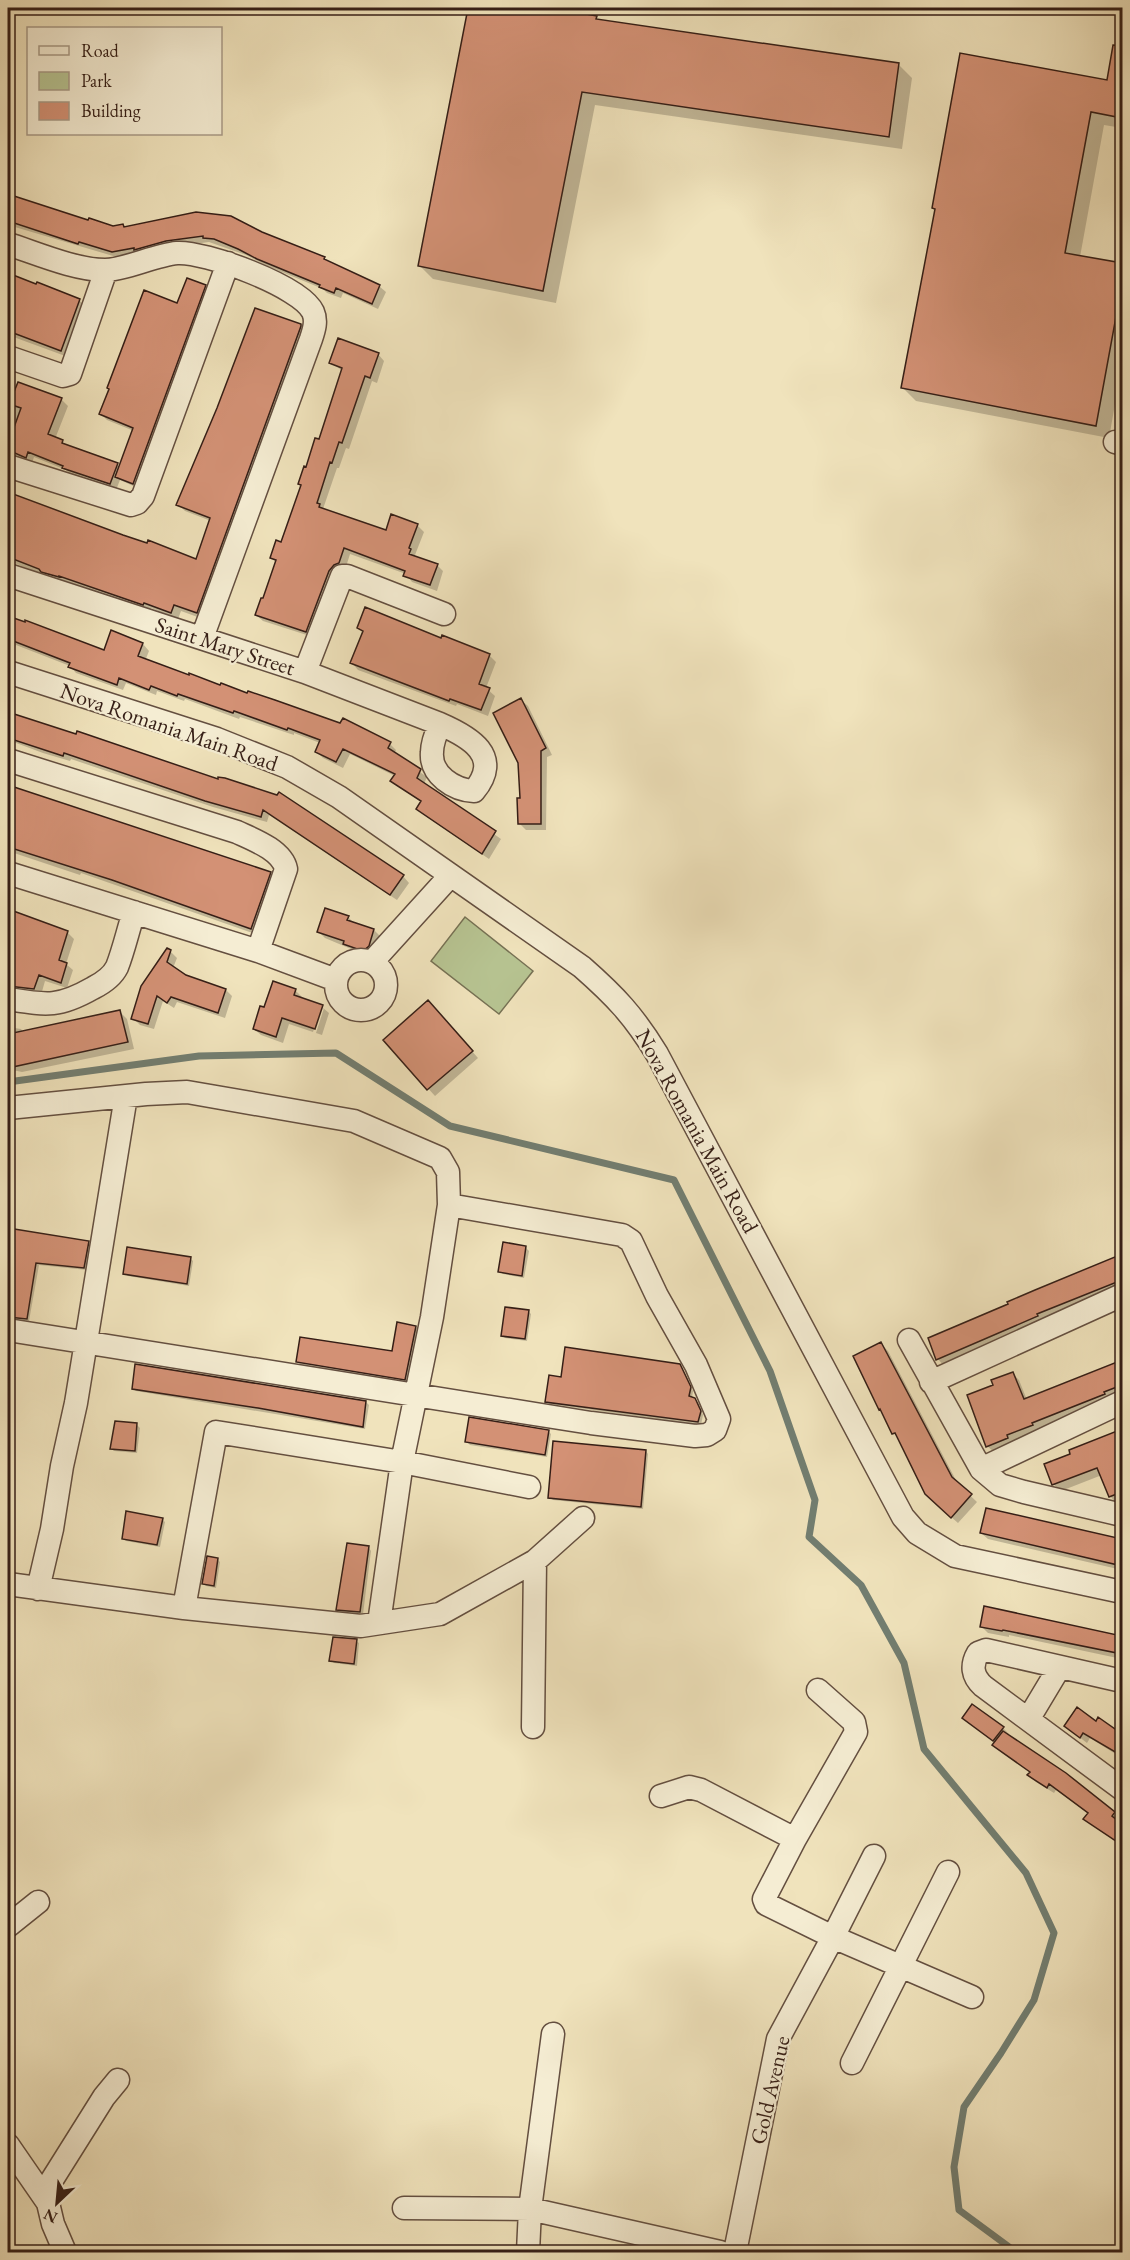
<svg xmlns="http://www.w3.org/2000/svg" width="1130" height="2260" font-family="'EB Garamond',serif">
<style>
.green{fill:#b7c492;stroke:#767154;stroke-width:1.5}
.shadow{fill:#0003}
.lines{fill:none;stroke-linecap:round;stroke-linejoin:round}
.stream{stroke:#727e71;stroke-width:7}
.building{fill:#d39175;stroke:#351e16;stroke-width:1.5}
.minor-casing{stroke:#644f40;stroke-width:25}
.minor{stroke:#f5edd3;stroke-width:22}
.labels{text-anchor:middle;dominant-baseline:central;stroke-width:4.5;stroke-linejoin:round;paint-order:stroke}
.street-label{font-size:22px;fill:#351e16;stroke:#f5edd3}
</style>
<rect width="100%" height="100%" fill="#f0e3bc"/>
<filter id="stains"><feTurbulence type="fractalNoise" baseFrequency=".00333" numOctaves="4"/><feColorMatrix values="0 0 0 0 .2 0 0 0 0 .09 0 0 0 0 .02 0 0 0 .5 -.17"/></filter>
<radialGradient id="worn" r=".72"><stop offset=".6" stop-color="#630" stop-opacity="0"/><stop offset="1" stop-color="#630" stop-opacity=".3"/></radialGradient>
<!-- green -->
<path class="green" d="M465,917L533,971L499,1014L431,961Z"/>
<!-- shadow -->
<path class="shadow" d="M470,8H546L596,17L599,21L898,64L912,78L902,149L595,105L556,303L433,279L420,266Z
M1112,59L1122,61V128L1104,125L1080,257L1122,265V365L1109,438L916,401L903,388L936,211L933,208L1108,82Z
M8,199L113,227L123,226L126,228L262,233L324,258L328,263L379,286L386,292L378,309L343,293L341,298L327,293L323,289L265,265L246,255L209,242L172,247L120,258L8,225Z
M8,275L79,300L86,307L68,357L8,335Z
M205,287L211,293L140,489L120,480L116,490L70,474L66,470L34,457L32,463L8,453V385L61,399L68,406L55,439L67,446L120,467L134,431L107,420L101,414L178,304Z
M300,325L307,331L203,619L181,611L178,619L151,608L150,610L66,581L65,583L49,578L10,561L8,564V496L197,561L211,521L185,511L178,504Z
M378,354L384,361L377,383L372,381L349,449L346,448L339,468H337L323,509L386,532L417,525L424,532L415,555L416,558L437,565L443,571L437,591L412,582L406,574L350,554L345,570L313,637L263,621L256,615L264,600L277,563L271,558L282,544L302,486L300,484L320,441L343,371L331,363Z
M8,616L104,652L112,632L143,644L149,651L145,661L390,744L396,750L394,754L427,777L424,784L501,839L489,859L424,815L417,808L422,802L399,787L392,781L395,776L350,754L343,768L323,758L316,751L320,743L294,733V735L240,717L239,719L185,699L184,701L157,691L156,695L126,683L123,690L76,673L70,666L16,645L15,647L8,644Z
M359,628L441,640L489,655L496,662L486,688L495,696L488,716L457,704L456,706L358,670L352,663L363,633Z
M521,700L528,706L552,755L547,757L546,830H526L519,823L521,799Z
M8,712L219,781L403,876L409,883L397,900L269,815L267,822L213,807L71,759L70,761L43,753L8,740Z
M8,788L116,821L270,874L276,880L258,935L81,873L80,875L8,851Z
M8,910L68,933L74,939L66,964L73,970L67,988L45,981L41,995L8,991Z
M348,917L354,923L374,930L380,936L375,952L370,957L325,938L319,932Z
M170,951L177,958L173,968L185,977L226,990L232,996L225,1018L177,1002L174,1008L163,1001L154,1029L140,1025L133,1018Z
M295,990L302,997L301,999L322,1007L329,1013L322,1035L316,1033L324,1008H321L313,1032L289,1024L283,1043L261,1035L254,1029L265,1009Z
M435,1009L478,1058L435,1096L385,1041Z
M120,1012L127,1019L134,1049L22,1072L8,1069V1027L21,1029L23,1032Z
M8,1230L88,1242L91,1245L87,1270L39,1265L29,1321L8,1319Z
M526,1248L529,1251L524,1278L503,1274L500,1271Z
M1122,1255V1288L944,1366L938,1359L1010,1305L1035,1291Z
M190,1258L193,1261L189,1286L128,1276L125,1273Z
M528,1311L531,1314L527,1341L505,1338L502,1335Z
M416,1327L418,1330L408,1382L301,1365L298,1362L394,1353Z
M881,1344L888,1351L958,1484L977,1502L958,1523L934,1502L884,1412Z
M1122,1361V1396L994,1452L987,1446L994,1385L1013,1374L1019,1380L1027,1400Z
M679,1366L693,1391L692,1398L698,1402L703,1415L701,1425L549,1404L547,1401Z
M133,1388L366,1402L369,1405L365,1429L136,1391Z
M137,1425L140,1428L137,1453L114,1451L111,1448Z
M1122,1430V1501L1116,1503L1110,1496L1102,1475L1061,1491L1053,1484L1072,1454L1071,1451Z
M548,1431L551,1434L547,1457L470,1445L467,1442Z
M646,1451L648,1454L643,1509L553,1500L550,1497Z
M987,1510L1122,1541V1570L988,1539L981,1533Z
M162,1519L165,1522L160,1547L126,1541L123,1538Z
M369,1548L371,1551L363,1614L340,1612L337,1609Z
M217,1559L220,1562L216,1588L206,1586L204,1584Z
M985,1608L1122,1636V1659L1009,1635V1637L988,1633L982,1627Z
M356,1641L359,1643L357,1666L334,1663L331,1660Z
M1098,1719L1122,1734V1758L1090,1738L1087,1743L1065,1726L1096,1723Z
M971,1724L1003,1728L1009,1734L1008,1736L1077,1783L1122,1822V1846L1092,1825L1085,1819L1089,1814L1056,1790L1054,1793L1036,1782L1029,1775L1031,1773L1001,1751L996,1743Z"/>
<g class="lines">
<!-- stream -->
<path class="stream" d="M8,1082L199,1056L336,1053L450,1126L674,1180L770,1371L815,1500L809,1537L861,1585L904,1663L924,1749L1026,1873L1054,1933L1034,2000L1001,2053L964,2107L954,2167L959,2210L1016,2252"/>
</g>
<!-- building -->
<path class="building" d="M468,8H554L597,16L596,19L899,63L889,137L582,92L543,291L418,266Z
M1113,45L1122,46V118L1091,112L1065,253L1122,263V284L1096,426L901,388L935,209L932,208L960,53L1107,80Z
M14,196L88,220L89,218L113,226L123,224L124,227L196,212L231,216L262,232L325,257L324,259L380,285L372,304L336,288L334,293L319,287L320,285L257,259L238,249L214,239L203,238V236L166,241L134,250V248L112,252L79,242L78,244L8,221V198L13,199Z
M8,273L36,284L37,282L80,299L61,351L8,331Z
M187,278L206,285L133,484L115,477L133,428L99,414L109,389L107,388L144,290L177,303Z
M255,308L301,324V326L197,613L174,605L171,613L144,603L143,605L59,576V577L41,572L39,569L8,557V492L123,535L147,543L148,540L196,559L210,518L176,505L217,408Z
M338,338L379,353L370,378L365,376L342,443L339,442L332,463L330,462L317,503L320,504L319,507L386,530L391,514L418,524L409,548L411,549L409,554L438,564L430,585L403,576L405,571L344,548L339,563L334,565L329,571L306,632L255,615L261,598H263L276,560L270,558L276,540L281,542L301,485L298,484L304,466L306,467L315,438L319,439L342,368L329,363Z
M18,382L62,398L48,434L63,440L62,443L118,463L110,484L62,468L63,466L28,452L26,458L8,450V444L21,408L9,404Z
M365,607L441,638L442,635L490,654L479,684L490,688L481,710L450,699L449,701L350,663L363,631L357,628Z
M8,616L25,622V620L104,650L111,630L143,643L138,656L189,675V673L220,685L221,683L247,693L248,691L275,700L340,723L343,718L391,742L388,748L421,769L417,778L496,831L482,854L416,809L421,801L390,781L395,774L343,749L336,762L315,752L320,740L288,728L287,730L234,711L233,713L178,694L177,696L151,686L149,690L119,678L117,685L68,667L70,663L8,639Z
M521,698L546,748L541,751V824H518L517,798H520L518,763L493,713Z
M8,712L76,734L77,731L218,779V777L225,778L277,795L279,792L404,875L390,895L263,810L261,817L205,801L64,753L63,756L8,738Z
M8,785L271,872L251,929L112,880L8,847Z
M325,908L349,916L347,920L374,929L369,946L363,951L343,944L344,941L317,932Z
M8,909L68,931L59,960L67,963L61,983L39,975L34,989L8,986Z
M167,948L171,950L167,962L186,975L226,989L218,1013L171,997L167,1003L157,996L148,1024L131,1019L141,986Z
M273,981L296,989L294,995L323,1005L315,1029L282,1018L276,1037L253,1029L260,1006L264,1007Z
M428,1000L473,1051L427,1090L383,1040Z
M120,1010L128,1042L8,1068V1034Z
M8,1228L89,1241L84,1268L36,1263L27,1319L8,1317Z
M503,1242L526,1246L522,1276L498,1272Z
M127,1247L191,1257L187,1284L123,1274Z
M1122,1254V1280L1037,1314L1038,1316L936,1360L928,1338L1008,1304L1007,1302L1035,1290Z
M505,1307L529,1310L525,1339L501,1336Z
M397,1322L416,1326L405,1380L296,1362L300,1337L392,1351Z
M881,1342L952,1477L972,1494L951,1518L925,1494L895,1433L892,1434L880,1409L879,1410L853,1356Z
M565,1347L680,1364L691,1387L689,1396L695,1398L701,1411L698,1422L545,1402L549,1375L561,1377Z
M1122,1360V1385L1104,1392L1105,1394L1032,1423L1033,1425L1007,1435L1008,1438L986,1447L967,1395L993,1385L991,1380L1013,1372L1024,1399Z
M135,1364L366,1401L363,1427L258,1408L132,1389Z
M469,1417L549,1430L545,1455L465,1442Z
M115,1421L137,1423L135,1451L110,1449Z
M1122,1429V1492L1109,1497L1097,1468L1052,1485L1044,1464L1070,1454L1069,1450Z
M553,1441L646,1450L641,1507L548,1498Z
M986,1508L1122,1539L1118,1565L980,1533Z
M126,1511L163,1518L157,1545L122,1539Z
M347,1543L369,1546L360,1612L336,1610Z
M207,1556L218,1558L214,1586L202,1584Z
M984,1606L1122,1636V1654L1003,1630L1002,1631L980,1627Z
M333,1637L357,1639L354,1664L329,1661Z
M972,1704L1004,1727L993,1741L962,1718Z
M1077,1707L1096,1721L1098,1717L1122,1734V1756L1083,1733L1080,1738L1064,1726Z
M1003,1731L1066,1773L1115,1812L1112,1816L1122,1824V1845L1083,1819L1088,1813L1049,1784L1047,1788L1027,1775L1030,1772L992,1745Z"/>
<g class="lines">
<defs>
<path id="minor" d="M8,244C36,253 75,270 105,270C125,270 155,255 177,253C204,251 301,286 313,312C317,321 314,330 311,339L202,638
M8,357L63,376L70,374L106,270
M1115,442L1122,444
M8,466L131,505L137,503L143,496L228,263
M8,575L305,672L440,724C470,737 503,756 474,791C454,790 430,775 432,752C432,743 436,733 440,724
M8,672L217,739L287,767L339,797L582,967C615,996 634,1016 657,1054L903,1517L917,1533L955,1556L1122,1592
M305,672L342,576H347L444,614
M8,760L237,832C252,839 282,850 286,869L258,951L8,873
M258,951L336,980
M336 985a25 25 0 1 1 50 0a25 25 0 1 1-50 0Z
M372,962L450,876
M8,999C46,1005 58,1008 93,988C103,983 112,977 117,967C124,949 128,930 134,912
M8,1108L146,1094L187,1092L354,1121L440,1158L448,1172L449,1205L432,1317L402,1462L379,1623
M8,1330L591,1423L695,1436L707,1435L715,1430L719,1419L696,1365L657,1296L631,1241L622,1235L449,1205
M909,1340L981,1469L1000,1485L1024,1492L1122,1515
M931,1382L1122,1295
M981,1469L1122,1402
M8,1584L184,1608L361,1626L440,1614L535,1561L583,1518
M38,1589L52,1529L62,1466L76,1403L126,1096
M184,1608L216,1432L402,1462L529,1487
M1122,1681L986,1650L978,1653C971,1665 972,1676 983,1686L1122,1789
M818,1690L854,1722L856,1732L795,1839L764,1899L766,1904L833,1937L972,1997
M1029,1718L1059,1668
M533,1727L535,1561
M661,1796L689,1787L701,1790L795,1839
M8,1926L38,1902
M852,2063L948,1872
M8,2145L48,2203
M404,2208L530,2209L720,2252
M65,2252L53,2224L48,2203L50,2183L104,2097L118,2080
M528,2252L530,2209L553,2034
M735,2252L778,2039L833,1937L874,1856"/>
</defs>
<!-- minor casing -->
<use href="#minor" class="minor-casing"/>
<!-- minor -->
<use href="#minor" class="minor"/>
</g>
<g class="labels">
<!-- street labels -->
<g class="street-label">
<text transform="translate(225 646) rotate(18)">Saint Mary Street</text>
<text transform="translate(169 727) rotate(19)">Nova Romania Main Road</text>
<text transform="translate(697 1131) rotate(61)">Nova Romania Main Road</text>
<text transform="translate(770 2090) rotate(-77)">Gold Avenue</text>
</g>
</g>
<!-- margin -->
<rect width="1130" height="2260" fill="none" stroke="#f0e3bc" stroke-width="30"/>
<rect x="9" y="9" width="1112" height="2242" fill="none" stroke="#351e16" stroke-width="3"/>
<rect x="15" y="15" width="1100" height="2230" fill="none" stroke="#351e16" stroke-width="1.5"/>
<!-- legend -->
<rect x="27" y="27" width="195" height="108" fill="#f5edd3" stroke="#a89a87" stroke-width="1.5"/>
<rect x="39" y="46" width="30" height="9" fill="#f5edd3" stroke="#a89a87" stroke-width="1.5"/>
<text x="81" y="57" font-size="18" fill="#351e16">Road</text>
<rect x="39" y="72" width="30" height="18" fill="#b7c492" stroke="#a89a87" stroke-width="1.5"/>
<text x="81" y="87" font-size="18" fill="#351e16">Park</text>
<rect x="39" y="102" width="30" height="18" fill="#d39175" stroke="#a89a87" stroke-width="1.5"/>
<text x="81" y="117" font-size="18" fill="#351e16">Building</text>
<!-- north arrow -->
<g transform="translate(57 2203) rotate(206)" stroke="#f5edd3" stroke-width="4.5" paint-order="stroke">
<path d="M0-4.5L10 22L0 15L-10 22Z" fill="#351e16"/>
<text y="-9" font-size="16" font-weight="bold" text-anchor="middle" fill="#351e16">N</text>
</g>
<rect width="100%" height="100%" filter="url(#stains)"/>
<rect width="100%" height="100%" fill="url(#worn)"/>
</svg>
